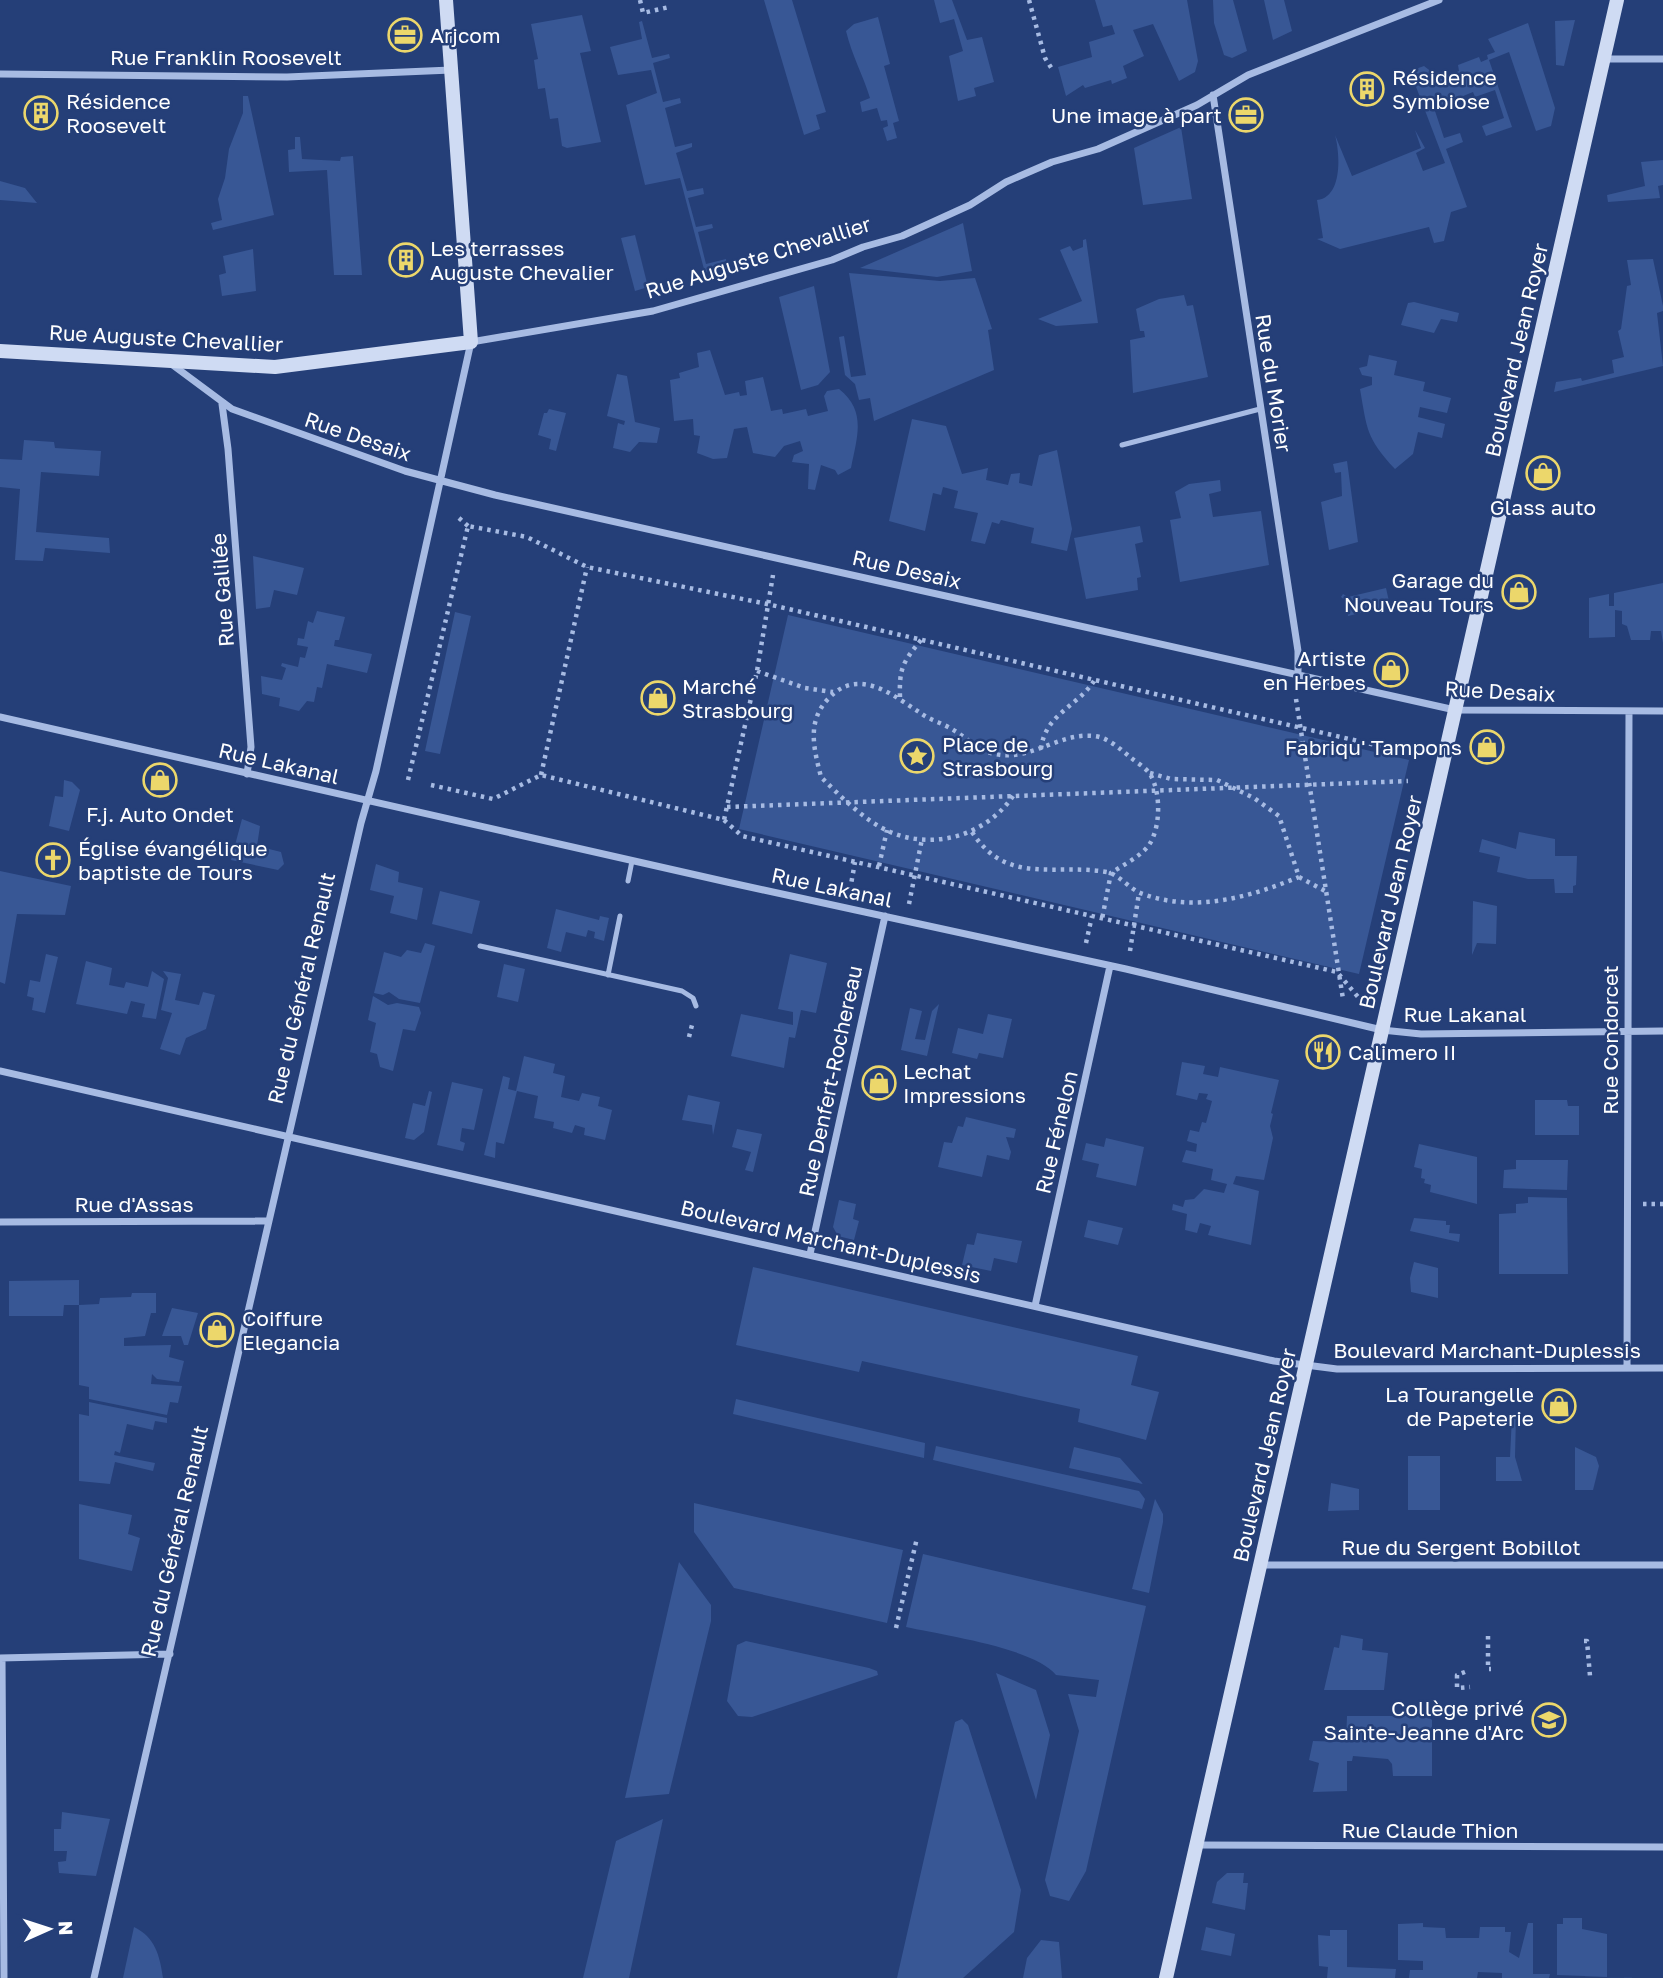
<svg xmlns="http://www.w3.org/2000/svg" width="1663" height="1978" font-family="'Golos Text',sans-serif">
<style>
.green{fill:#385795}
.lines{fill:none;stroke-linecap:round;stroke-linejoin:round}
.path{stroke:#a7bbe3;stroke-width:4.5;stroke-dasharray:3.5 5;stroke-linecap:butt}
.lane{stroke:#a7bbe3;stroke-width:5}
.street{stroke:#a7bbe3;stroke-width:7}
.secondary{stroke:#cfdbf3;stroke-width:14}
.labels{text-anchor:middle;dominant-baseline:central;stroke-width:5;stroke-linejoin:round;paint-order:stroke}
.poi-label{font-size:21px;fill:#fff;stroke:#253f78;text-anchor:start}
.street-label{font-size:21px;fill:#fff;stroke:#253f78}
</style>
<rect width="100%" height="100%" fill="#253f78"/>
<!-- green -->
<path class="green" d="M764,0H792L826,112L816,115L820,129L804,135Z
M934,0H952L967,40L982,37L994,82L974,88L976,96L958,101L949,56L963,51L954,19L940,23Z
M1095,0H1187L1198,61L1195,72L1179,81L1153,24L1133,30L1144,56L1123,66L1127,78L1112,84L1111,80L1085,88L1083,85L1066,96L1058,67L1092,57L1089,42L1115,34L1112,25L1103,27Z
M1213,0H1233L1247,51L1232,58L1224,55L1214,23Z
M1264,0H1284L1292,31L1273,40Z
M582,15L591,51L580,53L601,142L567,148L562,146L558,118L550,119L545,88L538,89L534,60L538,59L531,24Z
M878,17L890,64L884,66L899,121L893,123L897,138L887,141L883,128L888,126L887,120L881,121L877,108L862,112L860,102L870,98C863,75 852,56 846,31L854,24Z
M1575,20L1564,66L1556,65L1555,21Z
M642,21L652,58L669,54L670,58L653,63L663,102L680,98L681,103L665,108L675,147L692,143V147L676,153L687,191L703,188L704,194L688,198L696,227L712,224L713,228L698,232L706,264L726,259L727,267L705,273L680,178L645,185L626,105L657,93L651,70L618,75L610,47L642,39L639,22Z
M1528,23L1555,108L1551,126L1536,131L1509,52L1489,60L1512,127L1486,136L1482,126L1504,118L1495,90L1475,97L1473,92L1434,108L1444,138L1460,133L1463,142L1446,149L1467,207L1451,212L1444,241L1434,243L1429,227L1340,249L1317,239L1323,238L1317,200C1343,197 1340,153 1335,135L1352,176L1421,148L1415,130L1425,148L1416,153L1423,171L1445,163L1410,71L1424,66L1441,79L1459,71L1458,65L1479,57L1481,62L1488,59L1487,55L1495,52L1488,39Z
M243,96H248L274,215L213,230L211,223L222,220L218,199L225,178L229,149L243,113Z
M1181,127L1192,199L1143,205L1134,148Z
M295,137H300L302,159L340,161L341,157L353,156L362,275H334L327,170L289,172L288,150L295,149Z
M1663,160V185L1658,186L1660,198L1608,202L1607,195L1645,186L1641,162Z
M0,181L25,188L37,203L0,200Z
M963,223L972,271L937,277L860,268Z
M635,235L648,287L635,291L621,238Z
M1086,239L1098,323L1056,326L1038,319L1082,301L1060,250L1070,246L1073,251L1083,247V240Z
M253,249L256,291L222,296L219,275L226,273L223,256Z
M1653,259L1663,306V311L1657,313L1663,366L1554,392L1556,382L1581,378L1582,381L1614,373L1612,360L1624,357L1618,331L1621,329L1627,286L1631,285L1627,260Z
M849,273L940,281L975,278L992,329L988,330L994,370L874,421L870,398L859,400L855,384L845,375L839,337L844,336L851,377L866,375Z
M814,286L830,372L818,385L801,390L779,297Z
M1184,295L1187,306L1193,305L1208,377L1133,393L1130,340L1145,337L1144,331H1140L1136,309L1159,299Z
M1414,302L1459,313L1457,322L1441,319L1434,333L1401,325L1408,303Z
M710,350L725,395L739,392L740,396L747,395L745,381L763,377L771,411L782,409L783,414L806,409L808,416L828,411L824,396L827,391L839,389C867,411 857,437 851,468L838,475L835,470L821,465L815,490L808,489L809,464L792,462L794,455L803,451L800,441L784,446L775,457L753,453L747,427L734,429L727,458L713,459L697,453L700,436L694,435L693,419L674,421L670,380L680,378L679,373L699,367L697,353Z
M1369,355L1397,361L1394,375L1425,382L1423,391L1451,398L1447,413L1420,407L1418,417L1445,424L1442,438L1418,432L1413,454L1395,469C1366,438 1367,429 1360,389L1372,385V377L1362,375L1359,368L1367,366Z
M617,374L627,376L635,422L660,428L657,443L639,442L630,452L613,448L618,423L624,425L625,421L607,416Z
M549,409L566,413L556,451L549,449L551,439L538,435L544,413H547Z
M912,419L946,426L962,474L988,468L986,480L1008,485L1011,474L1020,473L1019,483L1032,486L1039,455L1057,450L1072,529L1067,551L1031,543L1034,528L1001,520L999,524L992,522L985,544L971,541L978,513L954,508L958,491L943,487L941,495L933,493L925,531L889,521Z
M24,440L54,442L55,448L101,451L99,476L41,472L36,532L109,538L110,553L45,548L43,561L15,560L20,489L0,487V459L22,460Z
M1347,461L1358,542L1329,550L1321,502L1342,496L1341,472L1335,473L1333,464Z
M1220,480L1221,491L1209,494L1213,517L1261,511L1269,565L1180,582L1170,520L1181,518L1175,492L1189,484Z
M1140,526L1143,542L1135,544L1141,577L1137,578L1138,590L1086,599L1074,538Z
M253,556L304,568L297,595L274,590L270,607L256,609Z
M1663,583V643L1661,631H1651L1650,640H1631L1627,626L1622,624V611L1615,610V637L1589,638V598L1609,594V606H1614V593Z
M1386,588L1390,606L1348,616L1346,601L1341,597L1343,594L1348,597Z
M317,611L345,617L339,640H335L334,646L372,654L367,673L327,664L322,688L317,687L314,702L307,701L299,711L279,706L280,698L262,694L261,676L282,680L286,668L281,666L282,663L298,667L300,657L305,658L308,647L297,645L298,638L304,639L308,621L313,623Z
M455,612L471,616L440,754L425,751Z
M788,615L1409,760L1359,974L739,829Z
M64,780L72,782L80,790L69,831L49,826L55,796L63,797Z
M242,819L260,826L257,846L281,852L284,864L278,870L231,860Z
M1519,832L1555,839V856H1577L1576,885L1573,886V893H1555L1554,879H1528L1497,872L1500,857L1479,852L1482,839L1516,849Z
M376,864L399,872L398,882L423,888L417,920L390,913L394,896L370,890Z
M0,871L71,886L65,915L17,914L5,984L0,982Z
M440,891L480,901L472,934L432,924Z
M1473,901L1497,906L1496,944L1477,943L1472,955Z
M556,909L599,920L600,916L609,918L604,941L594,938L595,932L588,930L586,937L566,932L561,952L547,948Z
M425,943L435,946L420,1003L399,999L389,992L383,995L374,993L384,952L401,957L407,950L421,953Z
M46,954L58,957L45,1013L32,1010L34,998L27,996L30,980L40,982Z
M790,954L827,963L816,1013L801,1010L795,1038L789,1037L784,1068L731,1056L741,1014L793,1025V1012L778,1009Z
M86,961L112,968L109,985L124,988L126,982L148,987L152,971L164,979L156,1019L142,1017L145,1004L131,1001L127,1014L76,1004Z
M504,964L525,969L518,1002L497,997Z
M163,971L181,974L175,1000L199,1005L203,992L215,995L206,1029L186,1038L180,1055L160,1049L172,1013L161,1010L168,978Z
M373,996L388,1005L397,1003L419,1007L421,1013L415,1031L403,1029L393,1071L380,1067L377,1054L370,1052L376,1023L368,1020Z
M939,1004L927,1056L901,1050L910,1008L922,1011L915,1039L925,1040L932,1011Z
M988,1014L1012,1019L1003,1058L979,1053L977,1059L952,1053L958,1028L983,1034Z
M524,1056L555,1064L553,1073L565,1076L561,1097L579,1101L582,1093L600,1097L598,1106L612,1110L605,1140L584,1135L585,1128L575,1125L572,1133L553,1128L554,1122L534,1118L538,1096L517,1091L504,1144L496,1142L495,1158L484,1155L503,1076L510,1078L508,1089L516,1091Z
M1182,1062L1205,1066L1203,1074L1218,1077L1220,1067L1279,1080L1271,1113L1273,1114L1270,1126L1273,1138L1264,1180L1236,1176L1233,1184L1259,1191L1251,1245L1208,1235L1211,1226L1200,1223L1197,1233L1185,1230L1187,1214L1172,1210L1173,1204L1183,1207L1185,1200L1194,1199L1204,1189L1224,1193L1227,1184L1211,1180L1213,1169L1182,1162L1186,1150L1196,1152L1197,1144L1187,1141L1190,1130L1199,1132L1202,1122L1206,1123L1212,1101L1206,1099L1208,1094L1199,1093L1197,1100L1176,1095Z
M452,1082L483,1089L474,1130L462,1128L460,1141L465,1143L463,1151L437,1145Z
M429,1091L432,1092L424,1132L414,1140L405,1138L413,1103L425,1106Z
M688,1095L720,1102L713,1135L712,1125L682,1120Z
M1535,1100H1567L1568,1106H1579V1135H1535Z
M966,1117L1016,1129L1014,1138L1006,1137L1011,1152L1009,1160L987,1155L982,1177L938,1167L944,1142L952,1143L958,1126L963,1127Z
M737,1129L762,1134L753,1172L745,1170L751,1152L732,1147Z
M1106,1138L1144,1147L1136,1186L1096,1177L1099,1164L1082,1160L1086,1143L1104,1147Z
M1419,1144L1477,1157V1204L1430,1192L1431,1185L1424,1183L1425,1179L1421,1178L1422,1169L1414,1167Z
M1516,1160H1568L1567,1190L1503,1188L1504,1170L1516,1169Z
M1528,1197L1567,1198L1568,1274H1499V1214L1516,1213V1204L1528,1203Z
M839,1200L856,1204L853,1219L859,1221L854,1240L838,1236L833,1227Z
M1414,1218L1446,1221V1225H1450L1449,1233L1460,1234L1459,1242L1410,1231Z
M1088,1220L1123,1228L1118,1245L1084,1237Z
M977,1233L1022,1241L1017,1263L994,1258L991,1271L962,1265L967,1244L974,1245Z
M1414,1262L1438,1268V1298L1411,1292L1410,1278Z
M753,1267L1138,1356L1131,1385L1159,1392L1146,1440L1078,1422L1080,1409L862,1361L859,1372L736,1345Z
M79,1280V1305L99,1304L100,1298L131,1297L132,1293H156V1313H151L145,1336L124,1338V1346L171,1345L169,1357L184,1361L179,1382L157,1379L152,1374L151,1384L182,1386L178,1403L170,1402L167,1415L89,1399V1387L79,1385V1305H64L63,1316H9V1281Z
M172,1308L198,1313L188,1345H184L181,1336H162Z
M736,1399L925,1443L924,1458L733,1414Z
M89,1402L167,1418V1423L155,1421L153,1430L127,1424L120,1453L115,1451L114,1455L155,1463L153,1471L115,1462L110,1484L79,1481V1414L89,1416Z
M1512,1416H1516L1515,1457L1522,1481H1496V1457H1510Z
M936,1446L1139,1491L1145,1499L1142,1509L933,1460Z
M1074,1447L1120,1458L1143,1484L1069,1468Z
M1575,1447L1596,1457L1599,1466L1593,1490H1575Z
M1408,1456H1440V1510H1408Z
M1331,1483L1359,1489V1510L1328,1511Z
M1155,1499L1163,1514V1522L1149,1593L1132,1589Z
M694,1503L903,1550L887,1623L734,1588L694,1532Z
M79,1504L132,1515L128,1534L140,1538L132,1571L79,1559Z
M923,1554L1146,1606L1086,1871L1069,1901L1050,1896L1045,1880L1079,1731L1068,1694L1096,1697L1099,1680L1056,1675C1035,1648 942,1635 906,1627Z
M679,1562L711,1605V1621L669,1794L625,1798Z
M1341,1635L1363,1639L1362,1650L1388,1653L1384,1690H1324L1334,1647L1339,1648Z
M746,1641L869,1668L877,1671L878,1675L752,1717L738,1716L727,1701L737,1645Z
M996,1673L1036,1690L1050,1735L1036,1800Z
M1347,1716H1427L1432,1720V1776H1393L1392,1764L1388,1759L1353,1756L1352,1761H1347V1791L1313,1792L1319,1763L1309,1760L1313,1741L1346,1742Z
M962,1719L968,1725L1021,1890L1014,1932L963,1978H897L955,1722Z
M62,1812L110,1819L96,1876L59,1873L58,1862L66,1861L67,1851H54V1829H61Z
M663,1819L629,1978H583L616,1841Z
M1227,1873H1244L1243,1883H1248L1245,1910L1212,1903L1217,1882Z
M1563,1918H1582V1929L1607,1934V1977L1639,1978L1557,1975V1924H1563Z
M1423,1923V1927L1445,1928L1446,1938H1479L1480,1927H1505V1932H1511L1509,1952L1519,1958L1528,1923H1533V1974H1550L1549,1978H1502V1973L1478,1972L1477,1978H1409L1410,1970H1423V1961L1398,1960V1924Z
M134,1927C155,1937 160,1956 163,1978H123Z
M1206,1927L1235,1934L1231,1956L1201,1950Z
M1330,1930H1347V1967L1396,1969L1395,1978H1327L1328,1967L1319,1966L1318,1935L1330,1936Z
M1041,1940L1059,1942L1062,1978H1023L1027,1958Z"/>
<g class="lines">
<!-- path -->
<path class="path" d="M640,0L643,13L669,7
M1029,0L1045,58L1052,69
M459,518L468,526
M757,671L805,688L833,692
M900,697C899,668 903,662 921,640
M1296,699L1343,999
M1041,749C1045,714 1077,707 1094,681
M1150,773L1171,779L1217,780L1254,798L1279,816L1299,877L1325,891
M541,775L587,567
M408,780L468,526L527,537L587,567L767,604L1414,754
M431,785L493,799L541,775L724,820L757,671L773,575
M1013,796C986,836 932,851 888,831C864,820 840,796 821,777C814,749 806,721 829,698C859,666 894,696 922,714C932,721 945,724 955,731C967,738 977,750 991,753C1028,764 1058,732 1094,736C1107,737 1119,748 1130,757C1136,762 1145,767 1150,774C1161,792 1161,827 1149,845C1140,857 1123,865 1111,873L1102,919
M727,807L1408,781
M724,820L742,836L1337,972L1358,997
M972,832C1007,886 1054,863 1107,872C1120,875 1130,890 1143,894C1195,913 1250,897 1299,877
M879,866L887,830
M850,890L855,862
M909,904L922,839
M1086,943L1092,916
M1130,951L1139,893
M689,1037L693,1021
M1643,1204H1663
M896,1628L917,1538
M1488,1636V1669H1491
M1584,1641H1587L1590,1676
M1465,1672L1457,1675V1688L1470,1687"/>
<!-- lane -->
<path class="lane" d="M1122,445L1260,409
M628,881L632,861
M480,946L682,991L693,998L696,1006
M608,975L620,916"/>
<!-- street -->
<path class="street" d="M1604,59H1663
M0,74L287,77L451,70
M1213,95L1298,651V675
M170,363L232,409L405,471L495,495L1455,710L1663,711
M222,404L228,449L251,747L247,774
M0,717L727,882L1126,969L1382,1030L1421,1034L1663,1031
M0,1071L1274,1361L1337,1369L1663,1368
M0,1222L269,1221
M810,1254L885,916
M1035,1306L1110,966
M1627,1368L1629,712
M1261,1565H1663
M0,1658L170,1654
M2,1658L4,1978
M1196,1845L1663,1847
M94,1978L361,823L376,771L471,342L653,311L832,260L863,247L902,236L970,205L1006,182L1052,162L1098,149L1197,105L1248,75L1439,0"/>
<!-- secondary -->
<path class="secondary" d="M0,351L275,367L471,342L446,0
M1166,1978L1617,0"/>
</g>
<!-- icons -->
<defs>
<symbol id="office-ring" viewBox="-11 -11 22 22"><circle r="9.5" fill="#253f78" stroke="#ecd76b" stroke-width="1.5"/><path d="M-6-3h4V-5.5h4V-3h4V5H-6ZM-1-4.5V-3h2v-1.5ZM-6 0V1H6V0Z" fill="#ecd76b"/></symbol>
<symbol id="building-ring" viewBox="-11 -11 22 22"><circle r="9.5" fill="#253f78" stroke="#ecd76b" stroke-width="1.5"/><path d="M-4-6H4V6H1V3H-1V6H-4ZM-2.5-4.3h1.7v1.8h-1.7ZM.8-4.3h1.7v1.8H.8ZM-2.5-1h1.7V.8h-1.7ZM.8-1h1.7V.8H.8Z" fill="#ecd76b"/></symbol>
<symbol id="shop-ring" viewBox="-11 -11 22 22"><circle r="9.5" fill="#253f78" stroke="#ecd76b" stroke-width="1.5"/><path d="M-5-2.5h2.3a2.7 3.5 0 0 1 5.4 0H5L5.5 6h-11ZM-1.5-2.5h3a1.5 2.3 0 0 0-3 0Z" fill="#ecd76b"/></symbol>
<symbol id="sight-ring" viewBox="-11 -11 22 22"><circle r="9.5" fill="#253f78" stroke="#ecd76b" stroke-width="1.5"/><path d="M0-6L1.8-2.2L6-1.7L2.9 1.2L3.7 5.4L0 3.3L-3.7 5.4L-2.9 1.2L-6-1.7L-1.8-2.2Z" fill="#ecd76b"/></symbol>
<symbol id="church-ring" viewBox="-11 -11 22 22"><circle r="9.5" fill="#253f78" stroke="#ecd76b" stroke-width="1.5"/><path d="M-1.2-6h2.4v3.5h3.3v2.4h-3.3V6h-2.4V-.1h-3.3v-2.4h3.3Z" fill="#ecd76b"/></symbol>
<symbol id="restaurant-ring" viewBox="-11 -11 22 22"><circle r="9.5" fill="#253f78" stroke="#ecd76b" stroke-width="1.5"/><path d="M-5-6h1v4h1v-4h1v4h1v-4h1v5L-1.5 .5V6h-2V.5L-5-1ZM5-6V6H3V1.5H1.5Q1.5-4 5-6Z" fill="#ecd76b"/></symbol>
<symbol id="school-ring" viewBox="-11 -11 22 22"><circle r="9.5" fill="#253f78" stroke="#ecd76b" stroke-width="1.5"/><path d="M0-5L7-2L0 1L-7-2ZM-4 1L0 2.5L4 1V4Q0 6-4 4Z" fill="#ecd76b"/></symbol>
</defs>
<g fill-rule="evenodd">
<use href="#office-ring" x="386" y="16" width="38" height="38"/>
<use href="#building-ring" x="1348" y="70" width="38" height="38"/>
<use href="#building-ring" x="22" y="94" width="38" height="38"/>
<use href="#office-ring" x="1227" y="96" width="38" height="38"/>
<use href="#building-ring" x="387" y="241" width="38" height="38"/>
<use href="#shop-ring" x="1524" y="454" width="38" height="38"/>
<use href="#shop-ring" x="1500" y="573" width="38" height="38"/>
<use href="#shop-ring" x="1372" y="651" width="38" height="38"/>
<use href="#shop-ring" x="639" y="679" width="38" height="38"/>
<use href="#shop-ring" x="1468" y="728" width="38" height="38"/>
<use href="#sight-ring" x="898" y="737" width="38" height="38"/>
<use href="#shop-ring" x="141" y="761" width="38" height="38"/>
<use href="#church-ring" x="34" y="841" width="38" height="38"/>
<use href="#restaurant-ring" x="1304" y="1033" width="38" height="38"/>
<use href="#shop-ring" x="860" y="1064" width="38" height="38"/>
<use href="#shop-ring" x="198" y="1311" width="38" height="38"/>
<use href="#shop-ring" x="1540" y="1387" width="38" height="38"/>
<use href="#school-ring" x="1530" y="1701" width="38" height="38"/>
</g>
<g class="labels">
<!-- poi labels -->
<g class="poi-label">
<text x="430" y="35">Arjcom</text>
<text x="1392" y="77">Résidence<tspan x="1392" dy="24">Symbiose</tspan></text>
<text x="66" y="101">Résidence<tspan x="66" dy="24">Roosevelt</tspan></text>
<text x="1222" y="115" text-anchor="end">Une image à part</text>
<text x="430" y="248">Les terrasses<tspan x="430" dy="24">Auguste Chevalier</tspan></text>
<text x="1543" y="507" text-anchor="middle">Glass auto</text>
<text x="1494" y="580" text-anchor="end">Garage du<tspan x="1494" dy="24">Nouveau Tours</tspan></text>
<text x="1366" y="658" text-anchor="end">Artiste<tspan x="1366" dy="24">en Herbes</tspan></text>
<text x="682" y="686">Marché<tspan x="682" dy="24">Strasbourg</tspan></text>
<text x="942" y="744">Place de<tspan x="942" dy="24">Strasbourg</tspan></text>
<text x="1462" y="747" text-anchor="end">Fabriqu' Tampons</text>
<text x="160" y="814" text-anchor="middle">F.j. Auto Ondet</text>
<text x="78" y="848">Église évangélique<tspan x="78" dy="24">baptiste de Tours</tspan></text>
<text x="1348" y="1052">Calimero II</text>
<text x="903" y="1071">Lechat<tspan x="903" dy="24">Impressions</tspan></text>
<text x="242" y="1318">Coiffure<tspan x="242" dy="24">Elegancia</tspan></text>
<text x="1534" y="1394" text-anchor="end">La Tourangelle<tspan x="1534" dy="24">de Papeterie</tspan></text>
<text x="1524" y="1708" text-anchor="end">Collège privé<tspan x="1524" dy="24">Sainte-Jeanne d'Arc</tspan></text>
</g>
<!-- street labels -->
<g class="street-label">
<text x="226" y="57">Rue Franklin Roosevelt</text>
<text transform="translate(758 257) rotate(-17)">Rue Auguste Chevallier</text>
<text transform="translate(166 338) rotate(3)">Rue Auguste Chevallier</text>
<text transform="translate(1516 350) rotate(-77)">Boulevard Jean Royer</text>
<text transform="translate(1274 383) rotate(81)">Rue du Morier</text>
<text transform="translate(358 436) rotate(19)">Rue Desaix</text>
<text transform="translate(907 569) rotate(13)">Rue Desaix</text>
<text transform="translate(222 590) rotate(-94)">Rue Galilée</text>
<text transform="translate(1500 691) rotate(3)">Rue Desaix</text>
<text transform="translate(279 763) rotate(13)">Rue Lakanal</text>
<text transform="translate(832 887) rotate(12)">Rue Lakanal</text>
<text transform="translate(1390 902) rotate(-77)">Boulevard Jean Royer</text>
<text transform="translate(301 988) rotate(-77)">Rue du Général Renault</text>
<text x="1465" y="1014">Rue Lakanal</text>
<text transform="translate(1610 1040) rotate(-90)">Rue Condorcet</text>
<text transform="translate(830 1081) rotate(-78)">Rue Denfert-Rochereau</text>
<text transform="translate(1056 1132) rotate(-77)">Rue Fénelon</text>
<text x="134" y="1204">Rue d'Assas</text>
<text transform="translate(831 1241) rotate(13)">Boulevard Marchant-Duplessis</text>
<text x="1487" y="1350">Boulevard Marchant-Duplessis</text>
<text transform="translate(1264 1455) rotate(-77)">Boulevard Jean Royer</text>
<text transform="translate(174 1541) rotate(-77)">Rue du Général Renault</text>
<text x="1461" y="1547">Rue du Sergent Bobillot</text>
<text x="1430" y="1830">Rue Claude Thion</text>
</g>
</g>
<!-- north arrow -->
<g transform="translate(49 1929) rotate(87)" stroke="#253f78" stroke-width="5" paint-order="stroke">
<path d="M0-5L12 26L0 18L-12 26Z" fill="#ffffff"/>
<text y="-10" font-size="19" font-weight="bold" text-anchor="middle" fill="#ffffff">N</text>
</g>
</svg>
